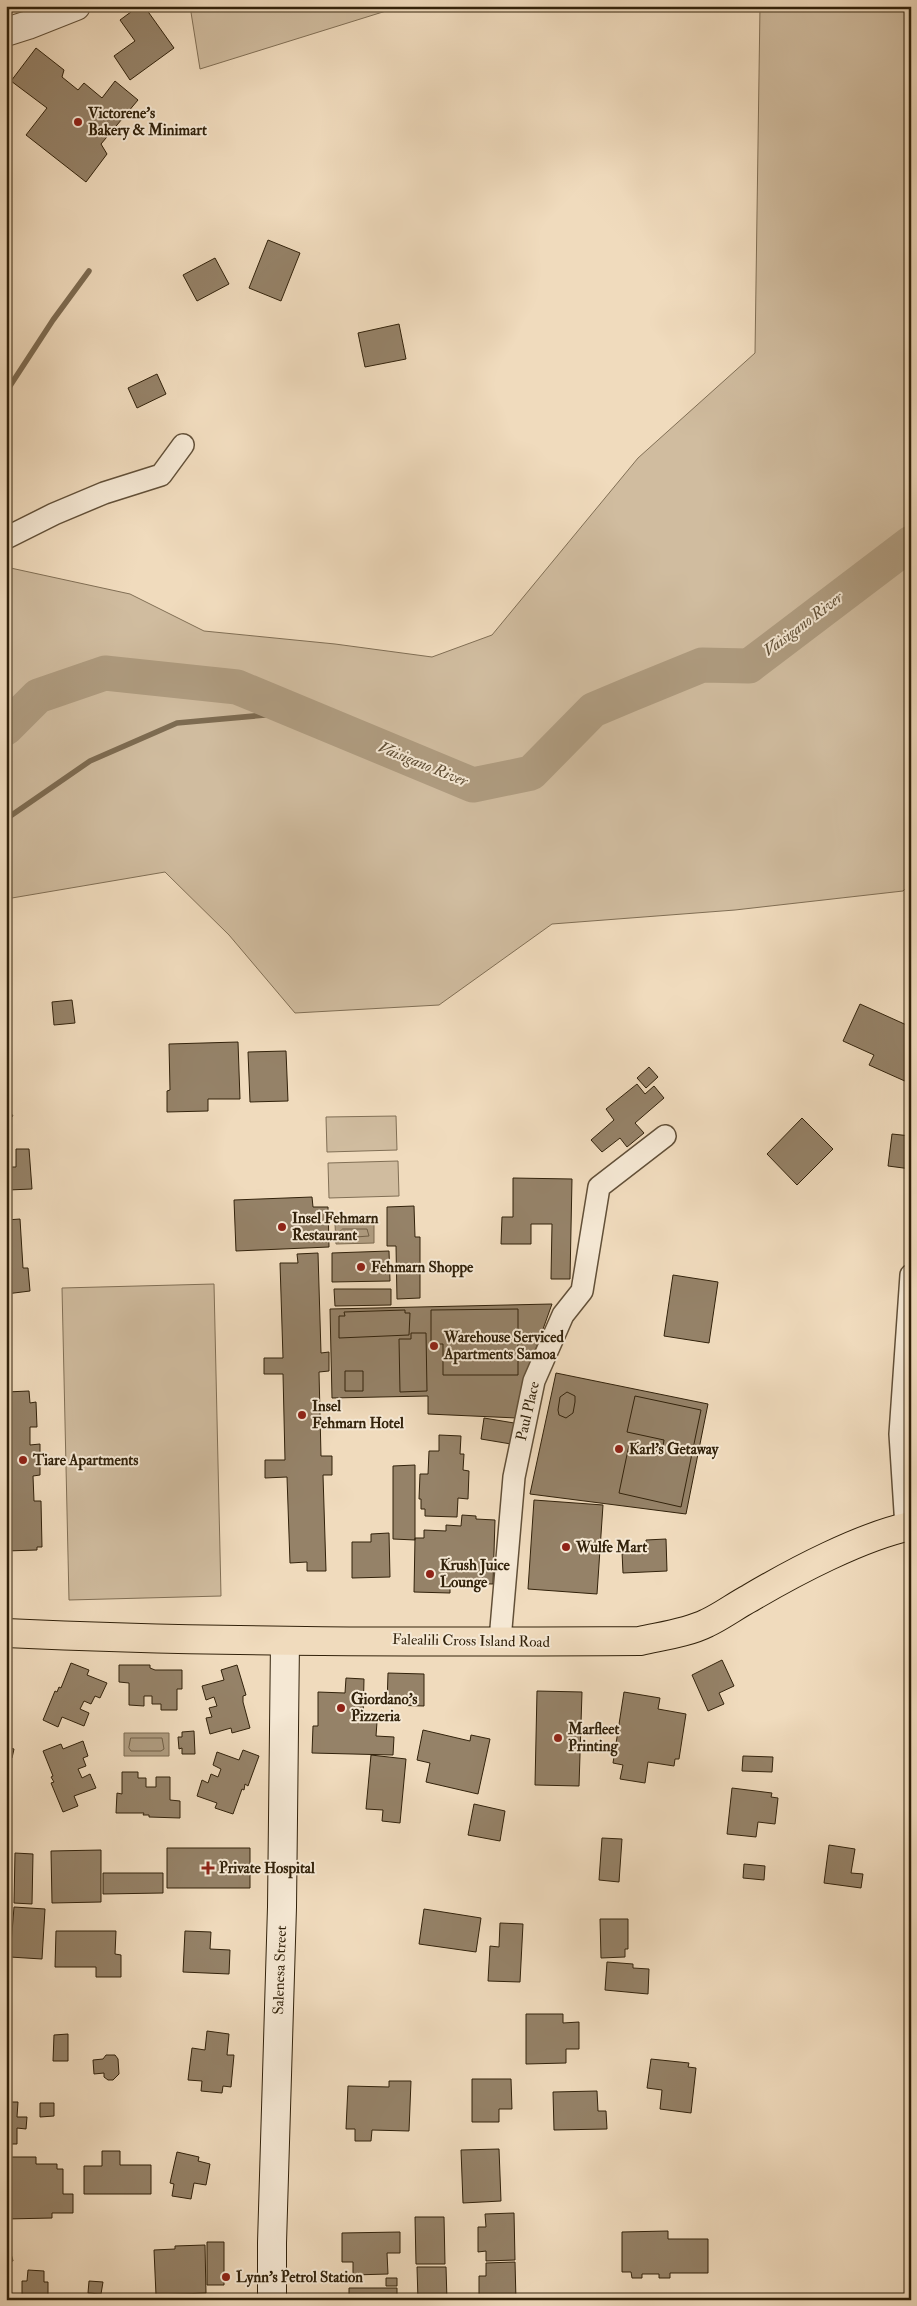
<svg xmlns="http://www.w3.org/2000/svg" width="917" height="2306" font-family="'IM FELL Double Pica',serif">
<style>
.green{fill:#d0bc9f;stroke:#816f55}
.water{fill:#af9c80;stroke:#7d6b51}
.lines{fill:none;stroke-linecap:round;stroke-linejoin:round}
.shore{stroke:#705f46;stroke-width:1}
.stream{stroke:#7d6b51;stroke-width:5.5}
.river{stroke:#af9c80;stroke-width:35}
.building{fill:#958268;stroke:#32220b}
.minor-casing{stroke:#625038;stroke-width:24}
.tertiary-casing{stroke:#625038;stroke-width:30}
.secondary-casing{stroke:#32220b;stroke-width:30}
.primary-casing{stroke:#32220b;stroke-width:30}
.minor{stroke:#f5e8d4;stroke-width:21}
.tertiary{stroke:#f5e8d4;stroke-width:28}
.secondary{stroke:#f5e8d4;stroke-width:28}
.primary{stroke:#f0dbbd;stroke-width:28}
.poi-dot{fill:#8f2418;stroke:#f5e8d4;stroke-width:2}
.labels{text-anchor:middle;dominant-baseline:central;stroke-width:4;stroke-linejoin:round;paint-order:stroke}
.poi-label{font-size:15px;font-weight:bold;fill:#32220b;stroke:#f5e8d4;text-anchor:start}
.street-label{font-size:15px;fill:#32220b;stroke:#f5e8d4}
.water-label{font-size:16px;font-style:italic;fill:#5e4d34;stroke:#f5e8d4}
</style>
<rect width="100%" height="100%" fill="#f0dbbd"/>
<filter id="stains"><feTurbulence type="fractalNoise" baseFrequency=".004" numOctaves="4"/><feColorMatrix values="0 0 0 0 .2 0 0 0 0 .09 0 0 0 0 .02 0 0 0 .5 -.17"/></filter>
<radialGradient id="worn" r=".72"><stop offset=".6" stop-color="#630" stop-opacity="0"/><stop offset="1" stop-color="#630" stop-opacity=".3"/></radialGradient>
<!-- green -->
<path class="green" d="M190,6H402L200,69Z
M760,6H911V883L903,891L735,910L552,924L439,1005L295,1013L229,935L165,872L6,899V567L130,594L204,631L335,644L432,657L492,635L638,458L755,353Z
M396,1116L397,1150L327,1152L326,1117Z
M398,1161L399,1196L329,1198L328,1163Z
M214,1284L221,1596L69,1600L62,1288Z"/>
<!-- water -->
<path class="water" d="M374,1223V1243L336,1244L335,1224Z
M124,1733H169V1756H124Z"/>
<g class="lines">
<!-- shore -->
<path class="shore" d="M343,1229H367L369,1236L342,1238L340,1232Z
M131,1738H162L164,1749L161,1751H131L129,1748Z"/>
<!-- stream -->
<path class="stream" d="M6,392L53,320L89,271
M6,819L90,761L177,723L299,712"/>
<!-- river -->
<path class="river" d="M6,728L38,696L105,673L237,687L473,785L531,773L593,710L631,694L702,665L749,666L911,543"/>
</g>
<!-- building -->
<path class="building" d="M139,6H144L174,48L130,80L114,56L135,41L120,20Z
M36,48L64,70L62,77L78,90L84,83L102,98L115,81L138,100L101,144L107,154L86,182L26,135L47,108L11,81Z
M268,240L300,253L281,301L249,288Z
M215,258L229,284L197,301L183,275Z
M399,324L406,359L365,367L358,333Z
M157,374L166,394L137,408L128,388Z
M72,1000L75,1023L54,1025L52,1002Z
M860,1004L911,1027V1073L907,1082L869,1065L874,1055L843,1041Z
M238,1042L240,1099H208V1111L167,1112V1091L170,1090L169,1044Z
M286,1051L288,1101L250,1102L248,1052Z
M649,1067L658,1077L646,1088L637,1078Z
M637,1084L645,1094L654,1086L664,1098L635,1123L644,1133L627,1147L620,1138L602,1152L591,1140L614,1120L606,1109Z
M6,1106L13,1116L6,1121Z
M802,1118L833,1149L797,1185L767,1154Z
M892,1134L911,1136V1169L888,1166Z
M16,1149H29L32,1189L8,1190V1167H16Z
M513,1178L572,1179L570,1279H551L552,1224H531V1244H501L502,1217H513Z
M312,1197L313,1207H328L329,1247L236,1251L234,1200Z
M414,1206L415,1237H420V1298L397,1299L396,1246H387V1207Z
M20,1219L23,1268H28L30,1291L6,1294V1220Z
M389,1251L390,1281L332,1282V1253Z
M318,1253L321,1353L329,1352V1371L319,1372L321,1456H332V1475H323L326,1571H307V1562L290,1563L287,1477L265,1478V1460H285L283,1374H264V1358H283L280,1263H298L297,1254Z
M673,1275L718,1282L709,1343L664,1336Z
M334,1289H391V1305L335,1306Z
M552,1304L524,1382L517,1418L428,1414V1396L332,1398L330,1309Z
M518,1309V1375H443V1344H431V1310Z
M405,1310V1313H410L409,1335L339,1338V1316H345L344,1312Z
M411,1333H426L427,1391L400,1392L399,1339H411Z
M345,1371H363V1391H345Z
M556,1373L708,1404L686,1514L530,1494Z
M29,1391L30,1403L36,1402L37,1427H30V1445L40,1444V1475L33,1476L34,1501H41L42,1547H37V1550L6,1551V1392Z
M567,1392L575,1396V1402L573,1413L566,1418L559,1415L558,1410L560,1397Z
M635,1396L701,1410L681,1507L619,1493L629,1445L662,1452L664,1440L627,1432Z
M484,1418L514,1423L511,1444L481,1439Z
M439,1435L461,1436L460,1454H464L463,1470L469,1471L468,1499L458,1498L457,1517L425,1516V1509H421V1499H419L420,1474H428L429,1451H439Z
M415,1465V1540L393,1539V1466Z
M534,1500L603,1505L597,1594L528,1589Z
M462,1515L476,1516V1519L495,1520L493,1584L450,1583V1593L414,1592L415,1538H424V1530L446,1531V1525L461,1526Z
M389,1533L390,1577L352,1578V1542H371V1534Z
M666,1539L667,1571L623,1573L622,1552L646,1551V1540Z
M722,1660L734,1686L719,1693L724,1704L708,1711L692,1675Z
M71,1663L89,1670L87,1675L107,1683L100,1698L95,1696L91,1704L84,1701L80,1709L89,1713L84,1726L62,1717L58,1727L43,1720L55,1691L57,1692L59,1687L61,1688Z
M119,1665H150V1668L155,1670H182V1689H177V1710H161V1704H152V1696H144V1706L129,1705V1683L119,1682Z
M237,1665L246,1695L243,1696V1702L250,1728L232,1733L231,1728L210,1734L206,1718L212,1717L209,1708L217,1706L214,1697L206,1700L202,1686L224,1680L221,1670Z
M388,1673L424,1674V1706L387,1705Z
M346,1678L364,1679L363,1722H377L376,1736L394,1737L393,1755L312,1753L313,1726H318V1692L345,1693Z
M537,1691L582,1692L579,1786L535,1785Z
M624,1692L660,1698L658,1709L686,1714L679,1759H675L674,1766L648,1762L645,1783L620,1779L623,1765L613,1763Z
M423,1730L470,1741L471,1735L490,1739L478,1794L426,1782L430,1763L417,1760Z
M194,1731L195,1754H182V1748L179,1749L178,1737H182V1732Z
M83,1741L88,1756L83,1758L86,1766L78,1769L82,1778L90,1774L96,1788L74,1796L78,1806L63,1812L51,1783L54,1782L51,1777L53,1776L43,1751L61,1744L63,1749Z
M6,1747L14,1749L12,1758L6,1756Z
M243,1750L259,1756L248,1786L245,1784L244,1790L242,1789L233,1814L215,1808L217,1803L197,1796L202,1780L208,1783L211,1774L218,1777L221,1769L213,1765L217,1752L239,1760Z
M371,1755L406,1759L400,1823L382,1821L383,1810L366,1809Z
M743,1756L773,1757L772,1772L742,1771Z
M6,1761L11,1762L8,1776L11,1777L6,1797Z
M122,1772H138V1778H146V1787H156V1777H170V1800L180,1801V1818L149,1817V1815H143L144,1813H116L117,1793L122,1794Z
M732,1788L772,1793L771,1797L778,1798L775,1824L758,1822L756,1837L727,1834Z
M474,1804L505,1811L500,1841L468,1835Z
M602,1838L622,1839L619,1882L599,1880Z
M829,1845L855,1849L851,1873L863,1874L861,1888L824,1883Z
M167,1848H250V1888H167Z
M101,1850V1902L52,1903L51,1851Z
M15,1853L33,1854L32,1904L14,1903Z
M744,1864L765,1866L764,1880L743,1878Z
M103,1873H163V1893L103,1894Z
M14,1907L45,1909L42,1959L10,1957Z
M424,1909L481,1918L476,1952L419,1944Z
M600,1919H628V1949H625V1957L601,1958Z
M500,1923L523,1924L520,1982L488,1981L490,1946L499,1947Z
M56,1931H116L115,1954L121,1955V1977H96V1967H55Z
M185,1931L211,1932L210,1949L230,1950L229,1974L183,1972Z
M607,1962L633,1964V1968L649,1969L648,1994L605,1990Z
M526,2014H563V2023L579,2022V2049H566V2063L526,2064Z
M207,2031L229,2034L227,2055H234L231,2087L223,2086L222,2093L201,2091L202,2081L188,2080L192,2048L205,2050Z
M68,2034V2061H53L54,2035Z
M106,2055H115L118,2059L119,2074L113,2080H108L104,2077V2073L94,2074L93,2060L103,2059Z
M651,2059L689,2063L688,2067L696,2068L691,2113L660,2109L662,2090L647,2088Z
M472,2079H511L512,2109H499V2122H472Z
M389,2081H411L409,2131L372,2130L371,2141H355V2129H346L348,2086L389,2087Z
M597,2091L598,2111H606L607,2129L554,2130L553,2092Z
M6,2102H18L17,2117H27L26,2129L17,2128V2144H6Z
M40,2103H54V2116L40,2117Z
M499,2149L501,2201L463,2203L461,2150Z
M102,2151H120V2165H151V2194H84V2166H102Z
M177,2152L199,2157L198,2161L210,2164L206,2185L194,2183L191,2199L172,2196L174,2184L170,2183Z
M11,2157H36V2164H57V2169H63V2194H73V2213H52V2218L6,2219V2185H11Z
M514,2213L515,2260L486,2261V2251L478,2252V2227H486L485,2214Z
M415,2217H444L445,2264H416Z
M668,2231V2239H708V2273H670V2278H659V2274H642V2278H632L631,2272H622V2232Z
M400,2232V2253H387L388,2274L353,2275V2262H342V2233Z
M6,2235L13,2261L6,2262Z
M207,2242H224V2285H207Z
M205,2245L206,2293L156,2295L154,2250L175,2249V2246Z
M515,2262L516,2300H479V2276H486V2263Z
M417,2267H446L447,2300H418Z
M28,2270L44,2271V2282H48V2300H22V2281H27Z
M386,2278H397V2286H386Z
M89,2281L103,2282L101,2294L88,2293Z
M349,2288H397V2300H349Z"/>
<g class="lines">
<defs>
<path id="minor" d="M6,538L54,514L104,493L161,475L183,445
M906,1527L900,1434L911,1275
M500,1640L514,1477L534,1381L563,1315L582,1291L599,1187L665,1136"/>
<path id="tertiary" d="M6,32L28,25L76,6"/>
<path id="secondary" d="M272,2300V2243L282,1907L285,1641"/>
<path id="primary" d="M6,1633C217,1643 429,1642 640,1641C662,1636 687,1633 707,1623C722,1616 735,1606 750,1598C794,1572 862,1536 911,1526"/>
</defs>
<!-- minor casing -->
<use href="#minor" class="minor-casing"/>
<!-- tertiary casing -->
<use href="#tertiary" class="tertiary-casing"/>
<!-- secondary casing -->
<use href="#secondary" class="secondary-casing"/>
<!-- primary casing -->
<use href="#primary" class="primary-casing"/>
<!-- minor -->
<use href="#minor" class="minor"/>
<!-- tertiary -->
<use href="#tertiary" class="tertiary"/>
<!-- secondary -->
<use href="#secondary" class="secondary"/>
<!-- primary -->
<use href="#primary" class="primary"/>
</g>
<!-- markers -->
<g class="poi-dot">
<circle cx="78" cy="122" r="5"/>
<circle cx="282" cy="1227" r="5"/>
<circle cx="361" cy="1267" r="5"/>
<circle cx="434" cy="1346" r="5"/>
<circle cx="302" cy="1415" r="5"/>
<circle cx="619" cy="1449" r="5"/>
<circle cx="23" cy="1460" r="5"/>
<circle cx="566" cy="1547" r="5"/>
<circle cx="430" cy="1574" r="5"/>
<circle cx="341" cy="1708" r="5"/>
<circle cx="558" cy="1738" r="5"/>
<path d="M205.5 1860.5h5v5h5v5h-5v5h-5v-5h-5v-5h5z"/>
<circle cx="226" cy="2277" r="5"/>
</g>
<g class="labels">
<!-- poi labels -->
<g class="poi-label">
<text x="88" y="113">Victorene’s<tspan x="88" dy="17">Bakery &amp; Minimart</tspan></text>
<text x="292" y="1218">Insel Fehmarn<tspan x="292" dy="17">Restaurant</tspan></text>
<text x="371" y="1267">Fehmarn Shoppe</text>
<text x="444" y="1337">Warehouse Serviced<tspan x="444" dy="17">Apartments Samoa</tspan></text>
<text x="312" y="1406">Insel<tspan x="312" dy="17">Fehmarn Hotel</tspan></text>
<text x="629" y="1449">Karl's Getaway</text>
<text x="33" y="1460">Tiare Apartments</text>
<text x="576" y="1547">Wulfe Mart</text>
<text x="440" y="1565">Krush Juice<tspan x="440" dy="17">Lounge</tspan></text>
<text x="351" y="1699">Giordano's<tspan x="351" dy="17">Pizzeria</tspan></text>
<text x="568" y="1729">Marfleet<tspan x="568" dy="17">Printing</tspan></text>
<text x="219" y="1868">Private Hospital</text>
<text x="236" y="2277">Lynn's Petrol Station</text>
</g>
<!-- street labels -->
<g class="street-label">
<text transform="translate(528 1411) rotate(-77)">Paul Place</text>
<text transform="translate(471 1641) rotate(1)">Falealili Cross Island Road</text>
<text transform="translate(280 1970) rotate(-88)">Salenesa Street</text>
</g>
<!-- water labels -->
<g class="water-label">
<text transform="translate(803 624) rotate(-37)">Vaisigano River</text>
<text transform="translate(423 764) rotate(22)">Vaisigano River</text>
</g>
</g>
<!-- margin -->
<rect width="917" height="2306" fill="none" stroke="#f0dbbd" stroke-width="25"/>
<rect x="8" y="8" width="902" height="2291" fill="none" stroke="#32220b" stroke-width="2.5"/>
<rect x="12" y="12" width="892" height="2281" fill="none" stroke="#32220b"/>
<rect width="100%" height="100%" filter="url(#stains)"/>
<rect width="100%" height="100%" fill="url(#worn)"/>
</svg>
